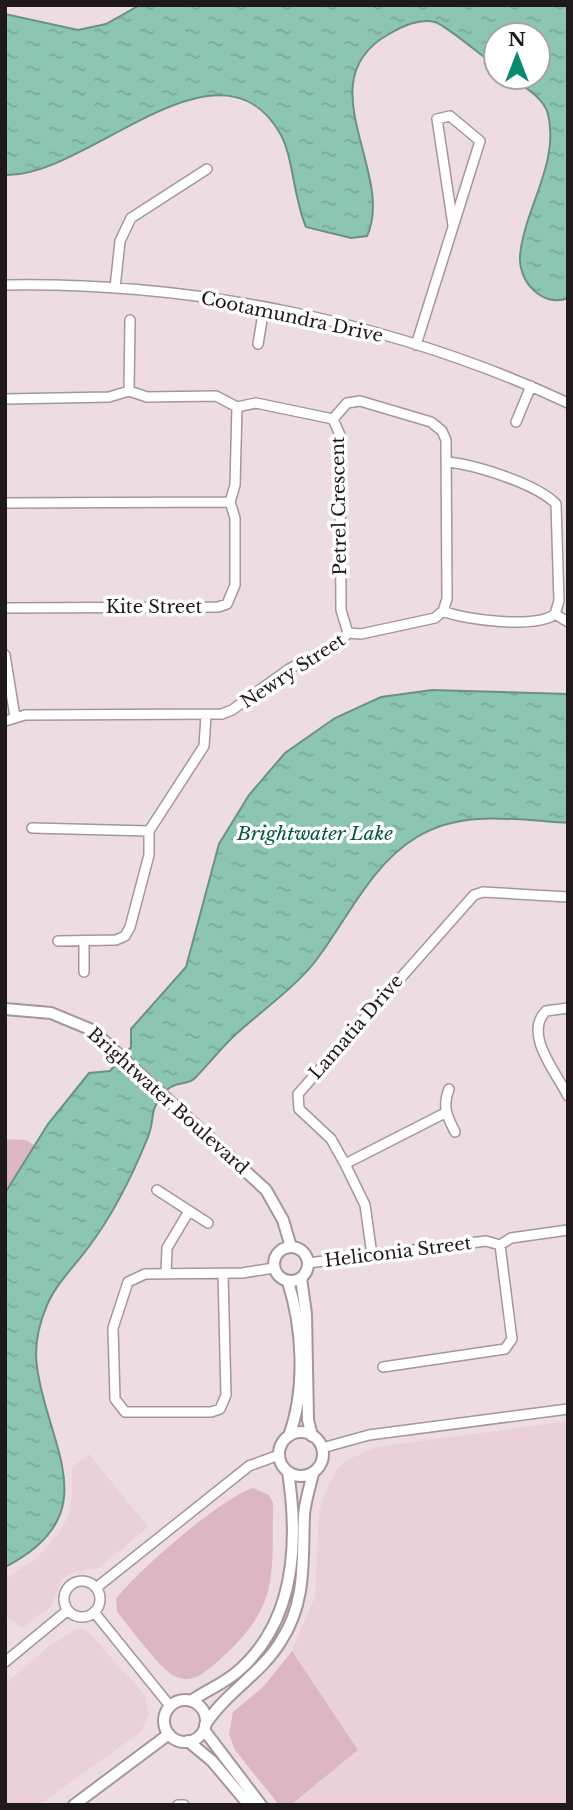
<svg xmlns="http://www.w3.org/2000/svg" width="573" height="1810" font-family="'Libre Baskerville',serif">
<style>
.built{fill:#ead1d9}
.green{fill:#dcb6c2}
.water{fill:url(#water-ripples);stroke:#6b9185;stroke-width:2}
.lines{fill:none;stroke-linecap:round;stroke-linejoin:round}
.minor-casing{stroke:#a6969b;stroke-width:12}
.tertiary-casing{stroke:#a6969b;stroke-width:14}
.minor{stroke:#fff;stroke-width:9}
.tertiary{stroke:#fff;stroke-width:10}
.labels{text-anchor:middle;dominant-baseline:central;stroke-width:7;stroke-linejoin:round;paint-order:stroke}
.street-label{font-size:18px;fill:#1f191b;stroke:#fff}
.water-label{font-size:19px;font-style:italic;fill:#055543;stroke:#fff}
</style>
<defs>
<pattern id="water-ripples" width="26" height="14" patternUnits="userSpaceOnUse" patternTransform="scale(1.75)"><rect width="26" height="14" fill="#8cc5b2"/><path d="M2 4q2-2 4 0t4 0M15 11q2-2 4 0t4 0" fill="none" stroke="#78a998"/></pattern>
</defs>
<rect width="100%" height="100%" fill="#eddde2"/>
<!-- built -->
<path class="built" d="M568,1421V1805H292L358,1750L292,1651L315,1597L319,1516L322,1500L336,1470L347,1460L377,1447Z
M89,1454L148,1527L99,1568L73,1572L62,1579L51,1606L23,1628L5,1616V1579L36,1559L59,1533L68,1516L72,1495V1467Z
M76,1629L85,1630L92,1636L144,1694L149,1714L142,1731L39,1805H5V1684L47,1648Z"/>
<!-- green -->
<path class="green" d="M5,1139L26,1140L34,1145L5,1193Z
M253,1488L269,1495L273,1503C272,1582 279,1607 217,1662C203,1674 192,1684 174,1676C162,1671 128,1625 117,1612L116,1599C136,1572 221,1498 253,1488Z
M292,1651L358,1750L291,1805H279L235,1750L229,1734L233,1712L264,1686Z"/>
<!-- water -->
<path class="water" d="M140,5H568V298C542,308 518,281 520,256C524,209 560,163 548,114C544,98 523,86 510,77H538V35H496V66C483,57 447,26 435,22C419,18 403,26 389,34C305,81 396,173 367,236L351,238L306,227C294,200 293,157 281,135C220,25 88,178 5,175V14L78,30L106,24Z
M432,690L568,694V823C518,820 462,809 417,837C370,865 346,922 314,963C292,990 260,1012 235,1035C221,1048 209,1064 195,1078C187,1086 175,1081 167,1090C146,1113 157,1114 148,1137C133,1174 114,1213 90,1245C76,1265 57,1282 47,1305C39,1324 34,1347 37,1367C47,1446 109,1514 5,1567V1193L48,1124L89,1073L110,1071L131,1047V1029L186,967L219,844L249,795L285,753L335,718L381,697Z"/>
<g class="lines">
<defs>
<path id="minor" d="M5,285C197,282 394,322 568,403
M115,288L120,241L131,218L207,169
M258,344L264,308
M416,345L480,141L450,116L437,119L453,225
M129,391L130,320
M5,399L109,397L129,391L147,397L216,396L237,407L256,403L333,419L340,435L341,610L348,633
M516,422L531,386
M5,503L230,502
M6,608L218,607L227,604L235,585V518L230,502L235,485L237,407
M443,611C464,620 537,629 555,614L559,601L556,504C537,484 474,464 446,462
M555,614L568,622
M5,655L15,717
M5,721L25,715L222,714L232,710L289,669L336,646L348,633L361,634L435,618L443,611L447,599L446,440L442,431L431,422L360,401L347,403L333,419
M32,828L149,831
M58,941L116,940L125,936L130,927L149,855V831L204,746L206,716
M84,972V941
M568,1008L546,1011C523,1034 556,1072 568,1096
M449,1089C442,1107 447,1116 455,1132
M345,1164L445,1113
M157,1190L208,1223
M372,1255L365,1205L345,1164L331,1139L299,1109L298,1094L474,895L483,892L568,897
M308,1263L486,1241L500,1245L511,1238L568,1230
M166,1274L167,1248L189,1211
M223,1274L226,1395L220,1409L211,1412H125L115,1399L113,1328L128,1282L145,1274L242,1273L274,1268
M383,1367L505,1349L512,1339L511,1332L500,1245
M322,1448L369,1435L568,1409
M64 1599a18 18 0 1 1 36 0a18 18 0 1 1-36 0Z
M96,1588L249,1466L279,1455
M94,1612L170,1706
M5,1662L68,1610
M178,1805H184"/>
<path id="tertiary" d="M5,1009L51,1013L92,1030L266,1190L283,1220L291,1247
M274 1264a17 17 0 1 1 34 0a17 17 0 1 1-34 0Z
M301,1278L306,1314L308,1420L312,1436
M288,1282C303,1328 306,1390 289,1436
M279 1454a22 22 0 1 1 44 0a22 22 0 1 1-44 0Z
M164 1721a21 21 0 1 1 42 0a21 21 0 1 1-42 0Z
M191,1701C207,1690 223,1684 237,1672C296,1622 299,1543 288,1472
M205,1725C226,1692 261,1674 281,1641C307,1601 302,1560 304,1515C305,1501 310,1487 313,1473
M204,1730L261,1805
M188,1741L212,1761L249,1805
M74,1805L169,1734"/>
</defs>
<!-- minor casing -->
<use href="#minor" class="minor-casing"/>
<!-- tertiary casing -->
<use href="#tertiary" class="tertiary-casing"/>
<!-- minor -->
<use href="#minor" class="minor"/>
<!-- tertiary -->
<use href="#tertiary" class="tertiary"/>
</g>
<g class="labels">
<!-- street labels -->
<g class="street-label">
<text transform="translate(292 317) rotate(12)">Cootamundra Drive</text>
<text transform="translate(339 506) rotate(-91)">Petrel Crescent</text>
<text x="154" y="607">Kite Street</text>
<text transform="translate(293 671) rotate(-33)">Newry Street</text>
<text transform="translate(356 1027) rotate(-49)">Lamatia Drive</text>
<text transform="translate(168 1101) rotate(42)">Brightwater Boulevard</text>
<text transform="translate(398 1252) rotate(-7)">Heliconia Street</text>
</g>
<!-- water labels -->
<g class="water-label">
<text x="315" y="833">Brightwater Lake</text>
</g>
</g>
<!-- border -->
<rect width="573" height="1810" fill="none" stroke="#1f191b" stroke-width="14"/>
<!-- north arrow -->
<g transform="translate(517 56)"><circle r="33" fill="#ffffff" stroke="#a5a3a4" stroke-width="2"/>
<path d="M0-5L12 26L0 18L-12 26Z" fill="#0a8a6e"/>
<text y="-10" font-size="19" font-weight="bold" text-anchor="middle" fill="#1f191b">N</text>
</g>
</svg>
